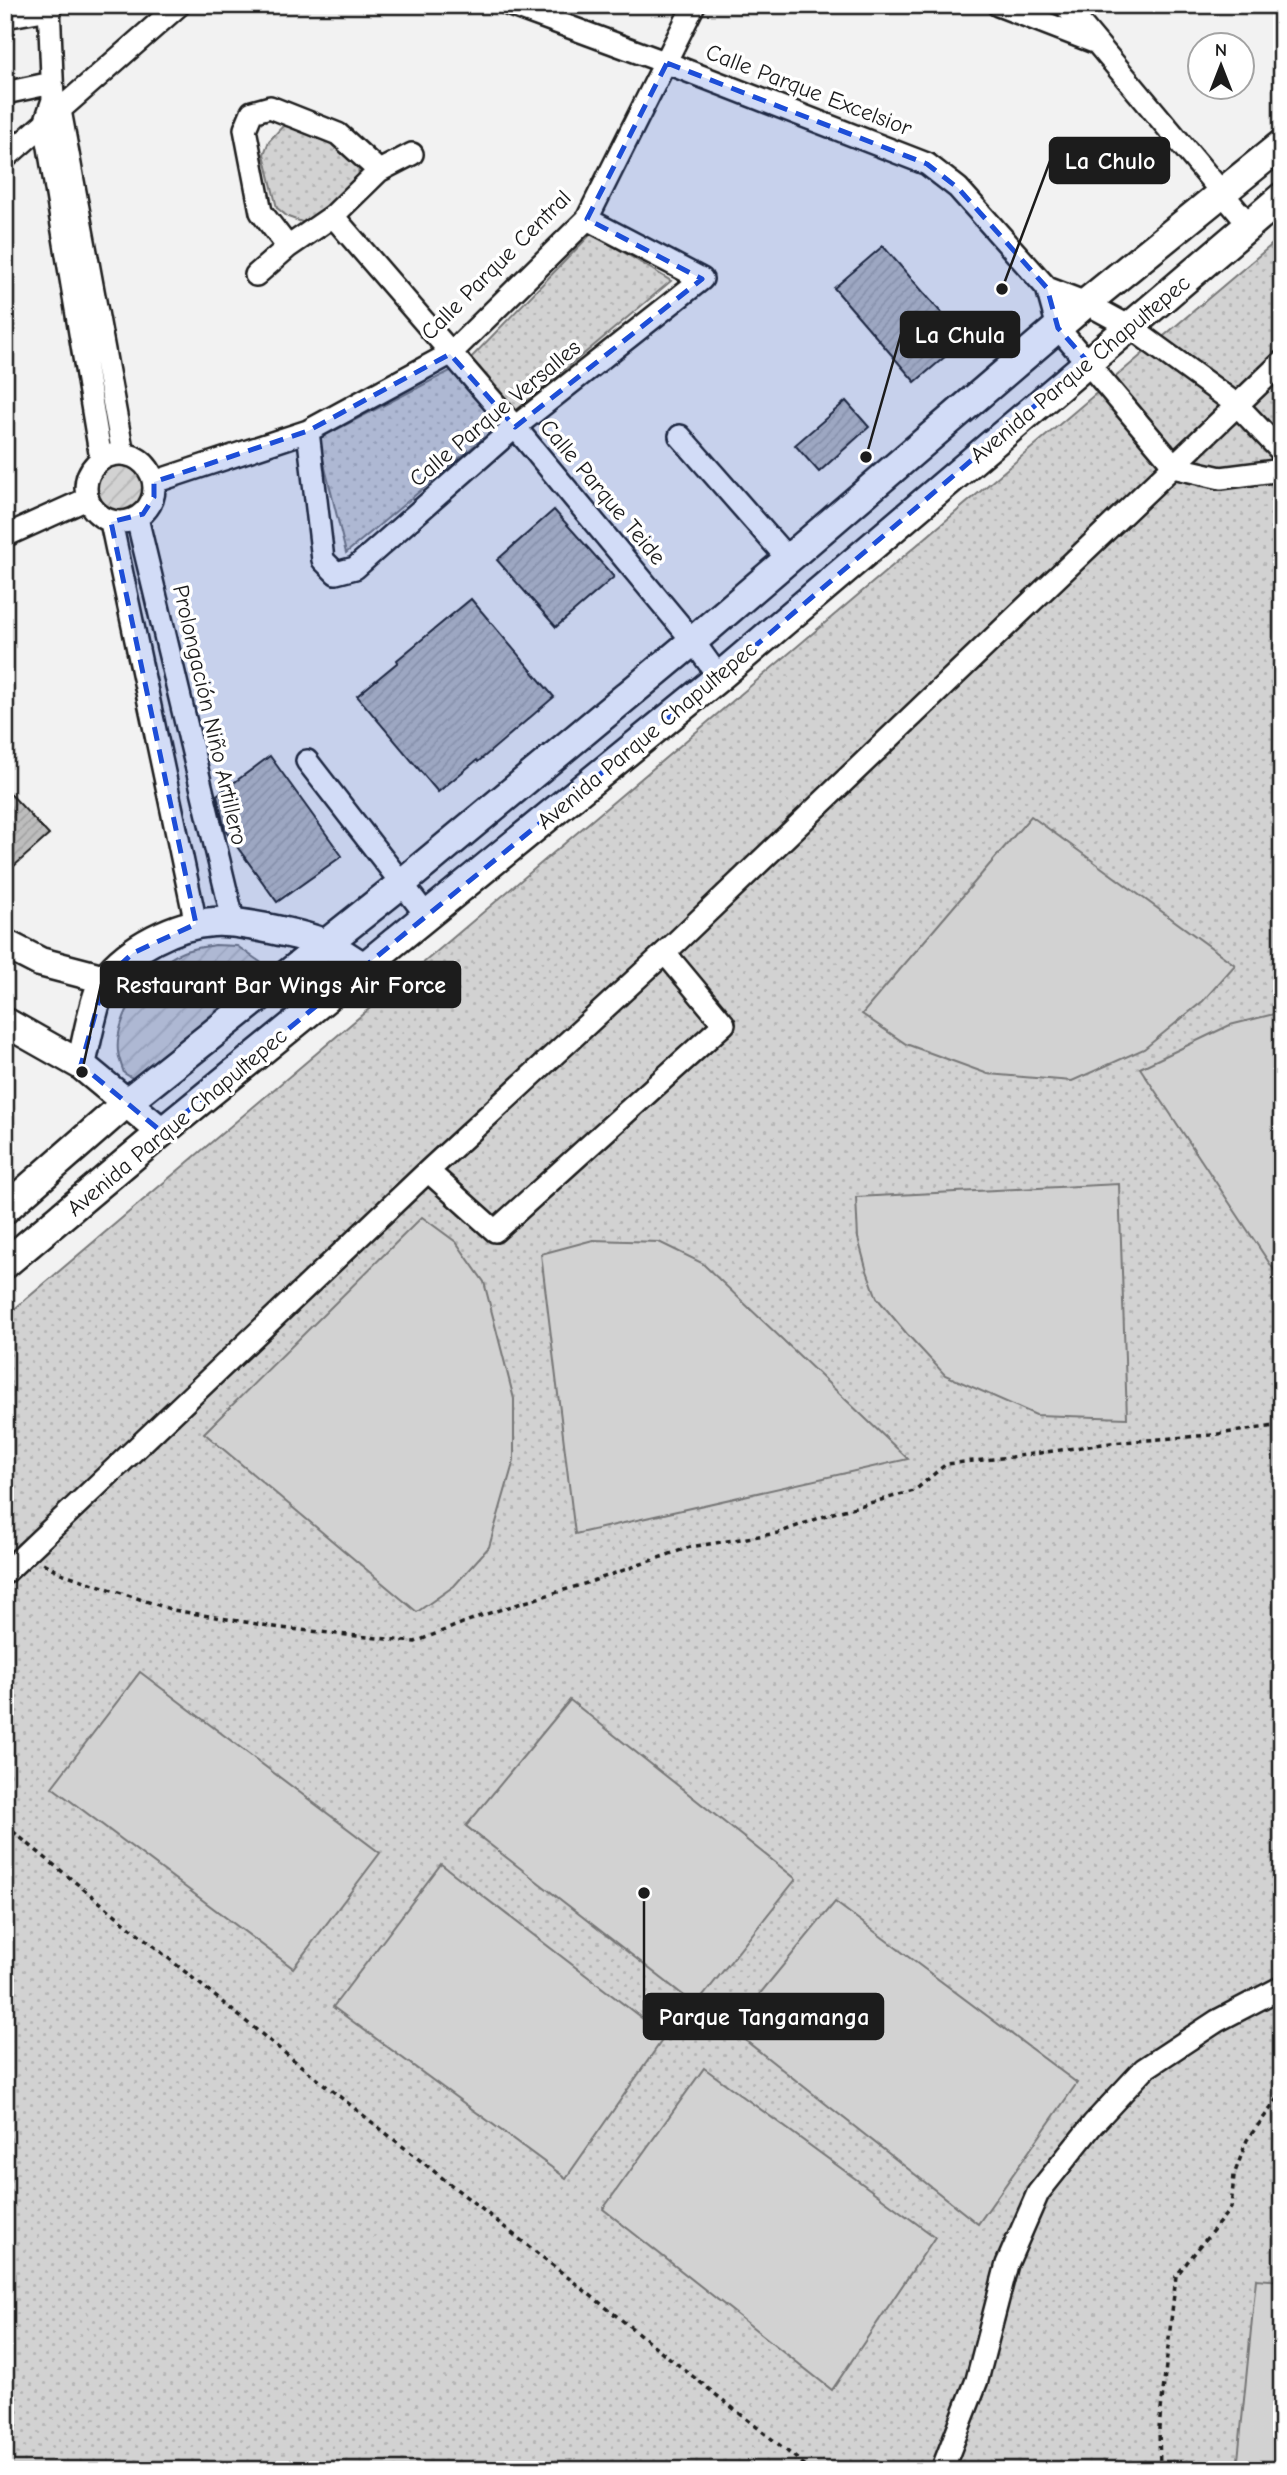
<svg xmlns="http://www.w3.org/2000/svg" width="1287" height="2475" font-family="'Comic Neue',sans-serif">
<style>
.park{fill:url(#park-dots);stroke:#777;stroke-width:2}
.garden{fill:url(#garden-furrows);stroke:#777;stroke-width:2}
.pitch{fill:#d2d2d2;stroke:#777;stroke-width:2}
.building{fill:url(#building-hatch);stroke:#1c1c1c;stroke-width:2}
.lines{fill:none;stroke-linecap:round;stroke-linejoin:round}
.minor-casing{stroke:#1c1c1c;stroke-width:26}
.major-casing{stroke:#1c1c1c;stroke-width:33}
.path{stroke:#1c1c1c;stroke-width:3.5;stroke-dasharray:5 5;stroke-linecap:butt}
.minor{stroke:#fff;stroke-width:21}
.major{stroke:#fff;stroke-width:28}
.marked{fill:#1d4ed8;fill-opacity:0.2;stroke:#1d4ed8;stroke-width:5;stroke-dasharray:14 9;stroke-linejoin:round}
.labels{text-anchor:middle;dominant-baseline:central;stroke-width:7;stroke-linejoin:round;paint-order:stroke}
.street-label{font-size:23px;fill:#1c1c1c;stroke:#fff}
.leader{fill:none;stroke:#1c1c1c;stroke-width:2.5}
.callout-dot{fill:#1c1c1c;stroke:#fff;stroke-width:2.5}
.callout{fill:#1c1c1c;stroke:#1c1c1c;stroke-width:2.5}
.callout-label{font-size:24px;text-anchor:middle;font-weight:bold;fill:#fff}
</style>
<defs>
<pattern id="park-dots" width="8" height="8" patternUnits="userSpaceOnUse" patternTransform="scale(1.75)"><rect width="8" height="8" fill="#d2d2d2"/><path d="M2 2h.1M6 6h.1" fill="none" stroke="#b4b4b4" stroke-width="1.8" stroke-linecap="round"/></pattern>
<pattern id="garden-furrows" width="10" height="10" patternUnits="userSpaceOnUse" patternTransform="scale(1.75)"><rect width="10" height="10" fill="#d2d2d2"/><path d="M-1 1l2-2M0 10L10 0M9 11l2-2" fill="none" stroke="#b4b4b4"/></pattern>
<pattern id="building-hatch" width="6" height="6" patternUnits="userSpaceOnUse" patternTransform="scale(1.75)"><rect width="6" height="6" fill="#bdbdbd"/><path d="M-1 1l2-2M0 6l6-6M5 7l2-2" fill="none" stroke="#a2a2a2"/></pattern>
</defs>
<rect width="100%" height="100%" fill="#f2f2f2"/>
<filter id="ink" filterUnits="userSpaceOnUse"><feTurbulence type="fractalNoise" baseFrequency=".0143" numOctaves="2"/><feDisplacementMap in="SourceGraphic" scale="14" xChannelSelector="R" yChannelSelector="G"/><feConvolveMatrix kernelMatrix="1 2 1 2 8 2 1 2 1" color-interpolation-filters="sRGB"/></filter>
<g filter="url(#ink)">
<!-- park -->
<path class="park" d="M283,126L297,127L352,153C360,163 359,173 358,186L317,221L302,222L288,217L277,208L264,154L269,141Z
M592,233L671,281L346,553L318,439L466,363Z
M1282,236V2470H5V1317Z"/>
<!-- garden -->
<path class="garden" d="M86 488a34 34 0 1 1 68 0a34 34 0 1 1-68 0Z
M215,945L237,946L266,966L265,977L139,1082L124,1073C122,1067 119,1059 118,1052C114,1016 150,965 183,952C193,948 205,947 215,945Z"/>
<!-- pitch -->
<path class="pitch" d="M1031,816L1235,965L1203,1001L1144,1049L1072,1081L988,1074L906,1044L862,1014Z
M1282,1012V1282L1140,1068L1230,1025Z
M1119,1184L1127,1418L1036,1415L945,1375L907,1334L877,1298L866,1268L858,1238L856,1197Z
M422,1217L456,1242L484,1282L514,1399V1460L489,1547L454,1586L417,1612L204,1433Z
M593,1240L659,1242L702,1263L908,1459L575,1534L541,1254Z
M140,1672L380,1853L293,1968L52,1787Z
M570,1700L796,1879L696,2005L466,1826Z
M441,1864L665,2036L566,2178L333,2007Z
M835,1902L1077,2083L978,2224L731,2029Z
M704,2068L935,2237L832,2390L603,2209Z
M1256,2279L1282,2281V2470H1237Z"/>
<!-- building -->
<path class="building" d="M883,246L965,340L915,382L834,288Z
M846,401L869,427L819,472L795,445Z
M554,510L614,577L556,627L497,560Z
M471,599L554,697L478,762L477,760L438,792L357,696L398,662L397,660Z
M270,756L342,856L277,902L225,830L217,795Z
M5,788L49,835L5,874Z"/>
<g class="lines">
<defs>
<path id="minor" d="M49,5L53,100L45,123L101,459
M510,5L667,63L927,164L958,188L1047,288L1086,303L1130,327L1237,405L1282,452
M998,5L1094,42
M1065,5L1249,225
M5,17L49,9
M5,93L52,83
M53,100L60,110L123,454
M5,158L179,5
M333,216L515,427L693,641L719,677
M288,247L261,212L245,129L252,112L270,107L338,134L379,171
M256,275L288,247L333,216L379,171L412,154
M1047,288L1058,328L1167,457L1173,467L1221,478L1282,470
M308,431L323,560L336,573L355,568L515,427L702,279L587,219
M680,436L788,559
M86 488a34 34 0 1 1 68 0a34 34 0 1 1-68 0Z
M154,482L308,431L450,354L587,219L694,5
M137,518L234,924
M111,522L196,924
M5,536L87,499
M307,761L427,916
M428,1171L495,1231L724,1024L665,953
M5,1573L428,1171L672,946L1282,362
M942,2470L977,2380L1007,2264L1038,2193L1093,2124L1144,2069L1217,2021L1282,1987"/>
<path id="major" d="M5,944L40,962L105,979
M5,1022L81,1065L162,1132
M81,1065C86,1045 95,992 106,978C129,948 176,924 213,922C236,920 306,935 328,945C340,951 352,960 364,967
M5,1209L126,1103L401,884L693,641L1086,303L1282,144
M5,1264L162,1132L719,677L1282,197"/>
</defs>
<!-- minor casing -->
<use href="#minor" class="minor-casing"/>
<!-- major casing -->
<use href="#major" class="major-casing"/>
<!-- path -->
<path class="path" d="M43,1563L61,1573L173,1610L281,1628L415,1642L483,1615L587,1583L690,1547L778,1533L833,1513L914,1491L946,1464L1011,1457L1110,1443L1211,1435L1282,1425
M5,1825L286,2054L811,2470
M1160,2470L1159,2428L1176,2276L1231,2208L1234,2175L1247,2140L1282,2093"/>
<!-- minor -->
<use href="#minor" class="minor"/>
<!-- major -->
<use href="#major" class="major"/>
</g>
</g>
<!-- marked area -->
<path class="marked" d="M667,63L927,164L958,188L1047,288L1058,328L1087,361L719,677L162,1132L81,1065L105,979L133,953L196,924L111,522L143,514L154,497V482L308,431L450,354L515,427L702,279L587,219Z"/>
<g class="labels">
<!-- street labels -->
<g class="street-label">
<text transform="translate(809 90) rotate(21)">Calle Parque Excelsior</text>
<text transform="translate(496 265) rotate(-45)">Calle Parque Central</text>
<text transform="translate(1080 369) rotate(-40)">Avenida Parque Chapultepec</text>
<text transform="translate(495 413) rotate(-40)">Calle Parque Versalles</text>
<text transform="translate(603 492) rotate(50)">Calle Parque Teide</text>
<text transform="translate(210 715) rotate(77)">Prolongación Niño Artillero</text>
<text transform="translate(647 735) rotate(-40)">Avenida Parque Chapultepec</text>
<text transform="translate(177 1122) rotate(-40)">Avenida Parque Chapultepec</text>
</g>
</g>
<!-- callouts -->
<path class="leader" d="M1002 289L1050 161M866 457L901 334M82 1072L101 984M644 1893L644 2017"/>
<g class="callout-dot">
<circle cx="1002" cy="289" r="7"/>
<circle cx="866" cy="457" r="7"/>
<circle cx="82" cy="1072" r="7"/>
<circle cx="644" cy="1893" r="7"/>
</g>
<g class="callout">
<rect x="1050" y="138" width="119" height="45" rx="7"/>
<rect x="901" y="312" width="118" height="45" rx="7"/>
<rect x="101" y="962" width="359" height="45" rx="7"/>
<rect x="644" y="1994" width="239" height="45" rx="7"/>
</g>
<g class="callout-label">
<text x="1110" y="169">La Chulo</text>
<text x="960" y="343">La Chula</text>
<text x="281" y="993">Restaurant Bar Wings Air Force</text>
<text x="764" y="2025">Parque Tangamanga</text>
</g>
<!-- margin -->
<rect width="1287" height="2475" fill="none" stroke="#fff" stroke-width="28"/>
<rect x="14" y="14" width="1259" height="2447" fill="none" stroke="#1c1c1c" stroke-width="2.5" filter="url(#ink)"/>
<!-- north arrow -->
<g transform="translate(1221 66)"><circle r="33" fill="#ffffff" stroke="#a4a4a4" stroke-width="2"/>
<path d="M0-5L12 26L0 18L-12 26Z" fill="#1c1c1c"/>
<text y="-10" font-size="19" font-weight="bold" text-anchor="middle" fill="#1c1c1c">N</text>
</g>
</svg>
